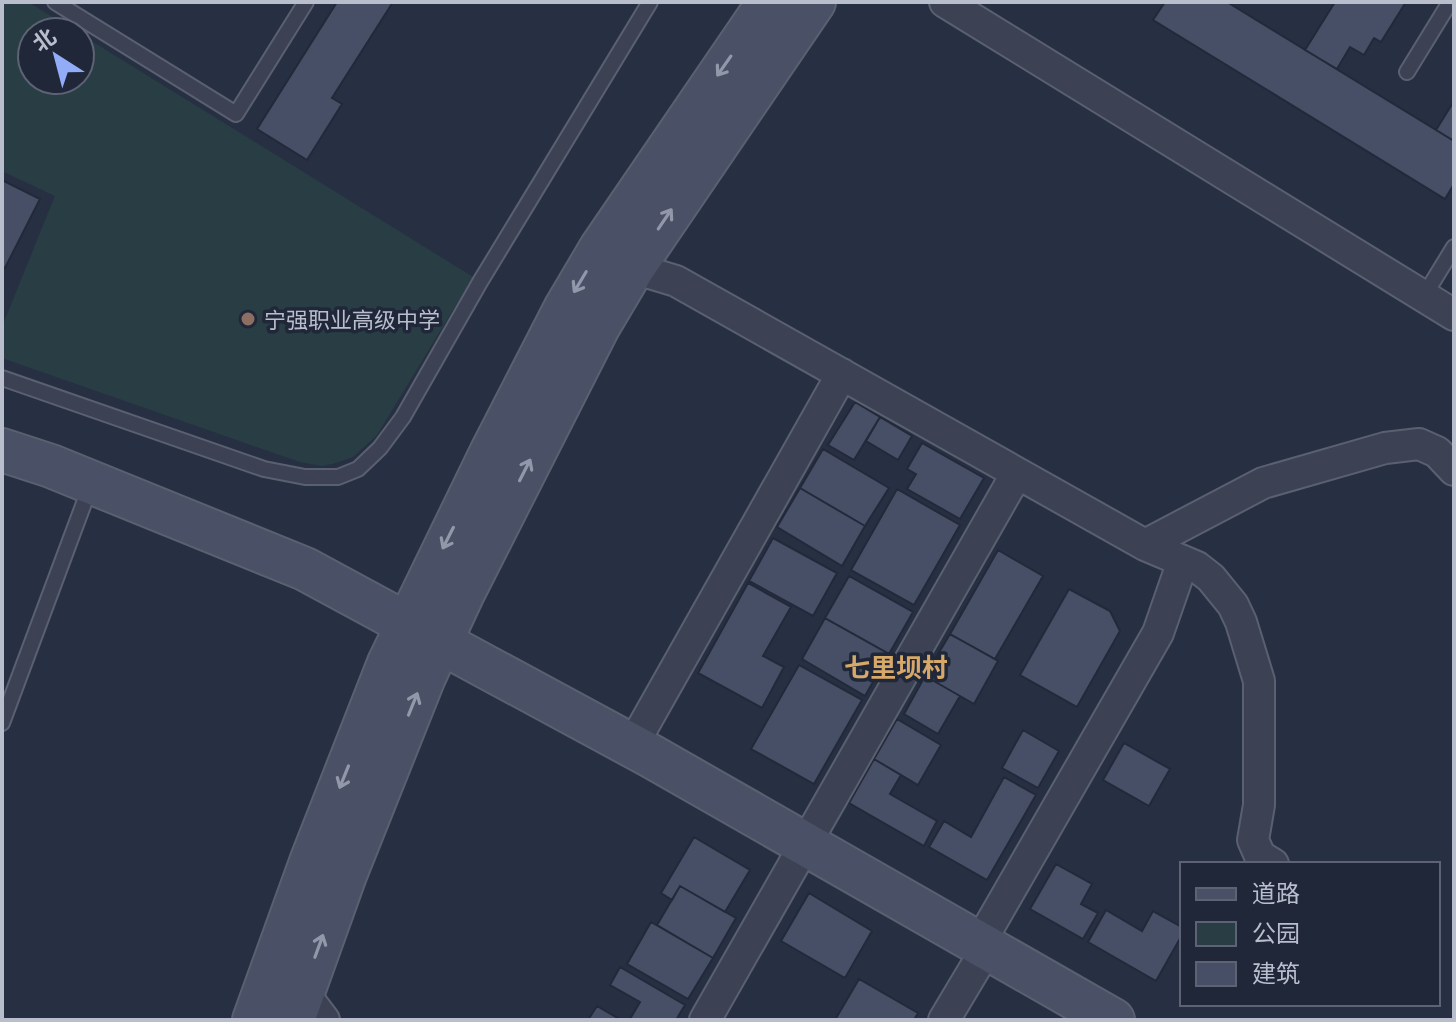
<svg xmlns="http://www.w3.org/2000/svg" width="1456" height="1022" font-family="'Open Sans','Noto Sans SC',sans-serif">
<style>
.green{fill:#293e44}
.building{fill:#464f65;stroke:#22293a;stroke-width:2}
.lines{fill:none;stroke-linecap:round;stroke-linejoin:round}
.lane-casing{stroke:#5a6070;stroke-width:18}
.street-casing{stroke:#5a6070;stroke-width:34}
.secondary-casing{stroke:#5a6070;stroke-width:46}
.lane{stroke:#3c4253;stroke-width:14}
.street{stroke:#3c4253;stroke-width:30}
.secondary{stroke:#4a5166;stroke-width:42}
.oneway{stroke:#9298a9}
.education-dot{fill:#8d6e63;stroke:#202739;stroke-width:3}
.labels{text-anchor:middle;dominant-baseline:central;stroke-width:7;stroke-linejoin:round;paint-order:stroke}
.poi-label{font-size:22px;fill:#b9becd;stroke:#202739;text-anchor:start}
.quarter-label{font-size:26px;font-weight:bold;fill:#d6a86a;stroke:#202739}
</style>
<rect width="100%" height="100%" fill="#273043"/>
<!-- green -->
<path class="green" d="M2,2H28L77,32H32V80H80V34L473,277L377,435L353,457L332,464L322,466L300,462L2,358V327L55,196L2,171Z"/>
<!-- building -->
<path class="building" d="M337,2H393L332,98L342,104L307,160L257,129Z
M1165,2H1227L1454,141V184L1445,199L1153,20Z
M1335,2H1406L1381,42L1374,38L1364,55L1350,47L1337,69L1305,50Z
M1454,101V141L1436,130Z
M2,180L40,199L5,268L2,267Z
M855,402L880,417L854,460L828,445Z
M880,417L912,436L898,460L866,441Z
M922,443L984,478L960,519L907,489L916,474L907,469Z
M823,449L889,488L865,526L800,488Z
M800,488L865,526L842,566L777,527Z
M897,489L960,525L914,605L851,570Z
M773,538L837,573L813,616L749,581Z
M998,550L1043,576L995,659L950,634Z
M849,576L913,612L889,654L825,618Z
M748,583L791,607L763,656L784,667L762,708L698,673Z
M1069,589L1110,611L1120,631L1077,707L1020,675Z
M825,618L889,654L865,696L802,659Z
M950,634L998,661L974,704L925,676Z
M799,665L862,700L814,784L751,749Z
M925,676L960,696L938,734L904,714Z
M897,719L941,745L918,785L874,759Z
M1023,730L1059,751L1038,788L1002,768Z
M1124,743L1170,769L1149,806L1103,780Z
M874,759L901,775L890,794L937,821L924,846L849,803Z
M1004,777L1036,795L987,880L929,847L944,821L971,837Z
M694,837L750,870L725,912L680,886L672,900L661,893Z
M1056,864L1092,884L1081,904L1098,913L1083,939L1030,909Z
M680,886L736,918L713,958L657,925Z
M809,893L872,931L845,978L781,941Z
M1106,910L1142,931L1153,911L1182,927V935L1156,981L1088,942Z
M651,922L713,958L688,999L627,964Z
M620,967L685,1005L676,1020L630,1019L640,1002L610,985Z
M859,979L918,1013L914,1020H835Z
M597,1006L621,1020H588Z"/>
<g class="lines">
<defs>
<path id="lane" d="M55,2L236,114L306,2
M1407,72L1450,2
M1424,296L1454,247
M2,378L264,469L305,477H338L358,469L380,448L403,417L480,282L650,2
M2,723L90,487"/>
<path id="street" d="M945,2L1454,315
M633,268L676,281L1145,545L1197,567L1211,578L1233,605L1241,622L1259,681V805L1253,840L1260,856L1273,864
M1145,545L1263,483L1385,448L1419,444L1437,452L1454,470
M632,746L842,374
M979,944L1158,633L1183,561
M302,991L324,1020
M705,1020L1017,473
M944,1020L987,948"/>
<path id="secondary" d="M2,450L51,466L305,569L651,756L1113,1020
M254,1020L311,862L389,663L492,451L565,309L601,248L769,2
M293,1020L345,875L424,677L463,593L598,327L633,268L814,2"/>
</defs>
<!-- lane casing -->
<use href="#lane" class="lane-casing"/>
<!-- street casing -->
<use href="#street" class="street-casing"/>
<!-- secondary casing -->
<use href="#secondary" class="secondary-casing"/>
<!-- lane -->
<use href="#lane" class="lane"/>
<!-- street -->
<use href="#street" class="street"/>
<!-- secondary -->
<use href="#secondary" class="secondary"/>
</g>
<!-- one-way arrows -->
<defs><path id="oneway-shaft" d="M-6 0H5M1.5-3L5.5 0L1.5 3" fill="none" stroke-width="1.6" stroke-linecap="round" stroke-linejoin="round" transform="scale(2)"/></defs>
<g class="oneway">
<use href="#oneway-shaft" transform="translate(724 66) rotate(125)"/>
<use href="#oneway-shaft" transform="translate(665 219) rotate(-56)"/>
<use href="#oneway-shaft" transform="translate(580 282) rotate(121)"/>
<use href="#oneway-shaft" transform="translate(525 470) rotate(-63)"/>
<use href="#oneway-shaft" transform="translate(448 538) rotate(117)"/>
<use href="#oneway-shaft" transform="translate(413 704) rotate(-68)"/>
<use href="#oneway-shaft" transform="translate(344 777) rotate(112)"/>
<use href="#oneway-shaft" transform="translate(319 946) rotate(-70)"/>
</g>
<!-- markers -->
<circle class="education-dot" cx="248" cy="319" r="8"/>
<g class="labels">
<!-- poi labels -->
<g class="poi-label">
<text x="264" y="319">宁强职业高级中学</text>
</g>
<!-- quarter labels -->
<g class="quarter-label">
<text x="896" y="667">七里坝村</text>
</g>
</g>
<!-- border -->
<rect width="1456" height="1022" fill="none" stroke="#b9becd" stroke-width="8"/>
<!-- legend -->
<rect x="1180" y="862" width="260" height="144" fill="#202739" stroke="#5d6374" stroke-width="2"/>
<rect x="1196" y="888" width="40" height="12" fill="#4a5166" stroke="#5d6374" stroke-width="2"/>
<text x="1252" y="902" font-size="24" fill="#b9becd">道路</text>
<rect x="1196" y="922" width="40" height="24" fill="#293e44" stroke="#5d6374" stroke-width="2"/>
<text x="1252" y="942" font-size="24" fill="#b9becd">公园</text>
<rect x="1196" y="962" width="40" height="24" fill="#464f65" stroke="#5d6374" stroke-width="2"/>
<text x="1252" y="982" font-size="24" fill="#b9becd">建筑</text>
<!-- north arrow -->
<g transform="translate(56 56) rotate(324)"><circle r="38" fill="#202739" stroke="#5d6374" stroke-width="2"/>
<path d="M0-6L14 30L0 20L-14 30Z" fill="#93acf8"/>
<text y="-12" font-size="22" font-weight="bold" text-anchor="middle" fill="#b9becd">北</text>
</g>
</svg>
